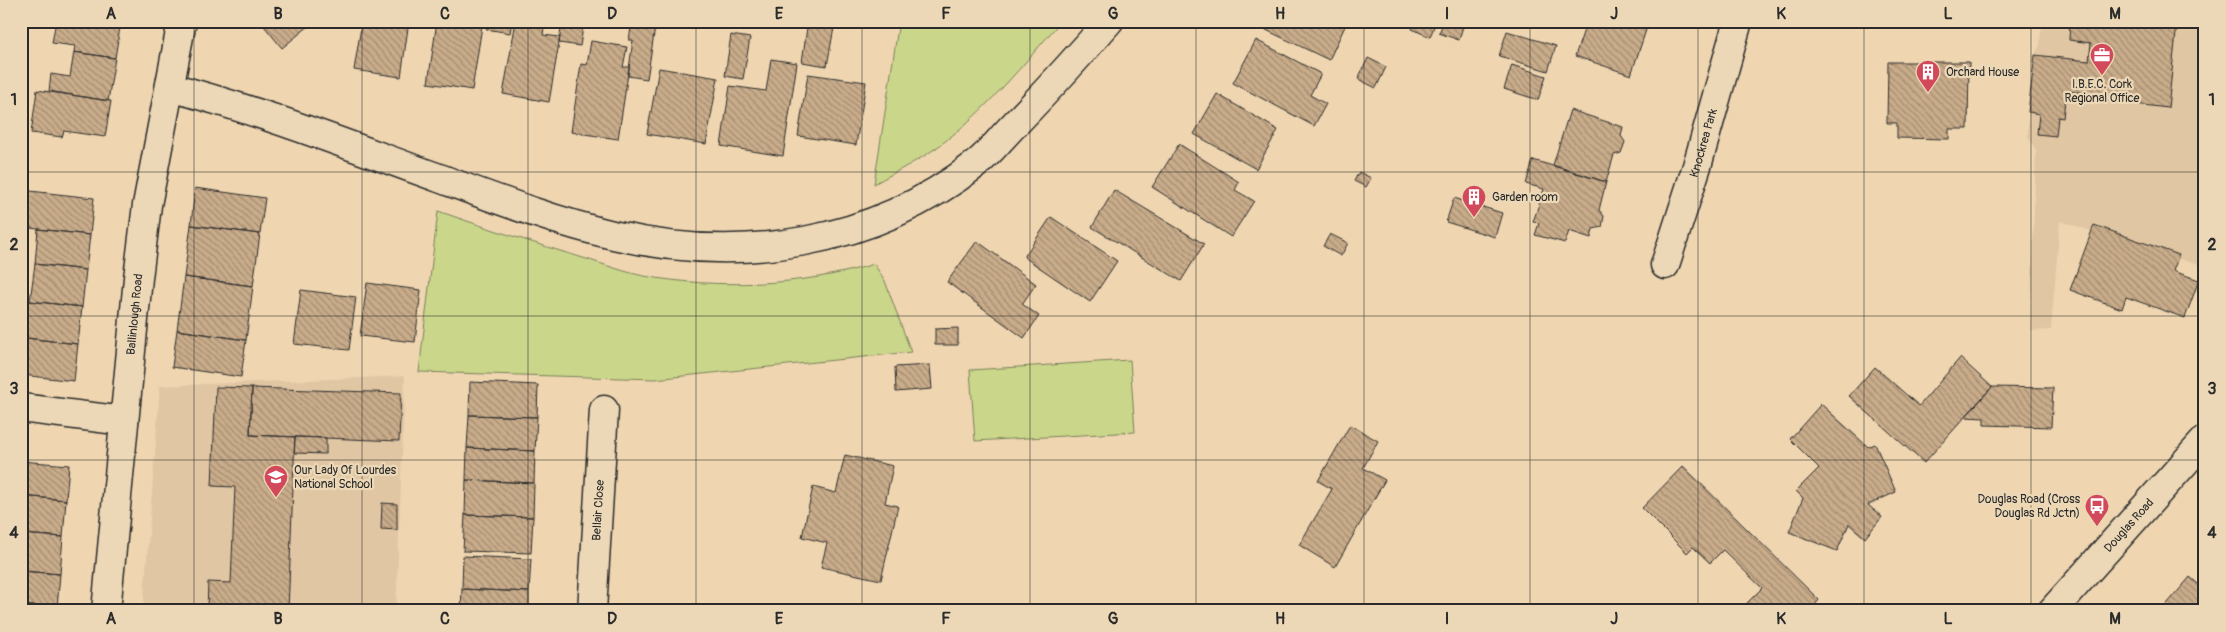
<svg xmlns="http://www.w3.org/2000/svg" width="2226" height="632" font-family="Pangolin,sans-serif">
<style>
.built{fill:#e0c6a3}
.grass{fill:#cad68a;stroke:#7a805a}
.building{fill:url(#building-back-hatch);stroke:#2b2b2b}
.lines{fill:none;stroke-linecap:round;stroke-linejoin:round}
.street-casing{stroke:#2b2b2b;stroke-width:31}
.secondary-casing{stroke:#2b2b2b;stroke-width:31}
.street{stroke:#ecd8b6;stroke-width:28}
.secondary{stroke:#ecd8b6;stroke-width:28}
.grid{fill:none;stroke:#2b2b2b;stroke-width:1;stroke-opacity:0.55}
.labels{text-anchor:middle;dominant-baseline:central;stroke-width:4.5;stroke-linejoin:round;paint-order:stroke}
.poi-label{font-size:12px;fill:#2b2b2b;stroke:#ecd8b6;text-anchor:start}
.street-label{font-size:12px;fill:#2b2b2b;stroke:#ecd8b6}
.neatline{fill:none;stroke:#2b2b2b;stroke-width:2}
.grid-label{font-size:16px;text-anchor:middle;font-weight:bold;fill:#2b2b2b}
</style>
<defs>
<pattern id="building-back-hatch" width="6" height="6" patternUnits="userSpaceOnUse" patternTransform="scale(1.25)"><rect width="6" height="6" fill="#c9ac8a"/><path d="M-1 5l2 2M0 0l6 6M5-1l2 2" fill="none" stroke="#a38c71"/></pattern>
</defs>
<rect width="100%" height="100%" fill="#efd6b1"/>
<filter id="ink" filterUnits="userSpaceOnUse"><feTurbulence type="fractalNoise" baseFrequency=".02" numOctaves="2"/><feDisplacementMap in="SourceGraphic" scale="10" xChannelSelector="R" yChannelSelector="G"/><feConvolveMatrix kernelMatrix="1 2 1 2 8 2 1 2 1" color-interpolation-filters="sRGB"/></filter>
<g filter="url(#ink)">
<!-- built -->
<path class="built" d="M2058,21H2205V267L2060,221L2051,330L2030,331L2036,151L2028,136V112L2035,55L2040,45L2041,29Z
M405,376L396,611H143L160,386Z"/>
<!-- grass -->
<path class="grass" d="M899,21H1061C1024,64 988,108 943,143C922,159 897,171 874,184Z
M438,211C486,228 534,243 583,258C603,264 624,272 644,276C716,289 804,286 874,264L885,281L911,352L655,379L419,372Z
M1130,360L1135,432L975,441L970,370Z"/>
<!-- building -->
<path class="building" d="M47,21H121L115,58L74,52L75,46L52,43L55,26L47,24Z
M260,21H315L282,48Z
M362,21H409L401,77L354,70Z
M437,21H455L482,26L472,90L428,83Z
M488,21H512L510,33L486,29Z
M516,21H545L543,35L560,37L549,102L503,94Z
M562,21H584L580,46L559,43Z
M632,21H656L647,79L628,76L633,40H629Z
M808,21L835,22L827,66L802,62Z
M1265,21H1345L1347,22L1329,60L1262,28Z
M1415,21H1436L1430,37L1412,29Z
M1444,21L1463,26L1459,40L1439,33Z
M1587,21H1649L1631,75L1575,56Z
M2070,21H2169L2177,24L2168,108L2084,98L2085,93L2066,91L2063,118L2058,117L2056,136L2037,134L2039,114L2028,112L2035,55L2089,61L2091,43L2069,40Z
M1507,31L1556,46L1548,71L1499,56Z
M731,35L750,38L743,79L725,76Z
M1256,40L1321,74L1310,95L1326,104L1314,126L1233,83Z
M591,41L627,47L623,67H629L618,139L571,132L581,64L587,65Z
M74,52L115,58L108,101L49,91L51,74L70,77Z
M1368,58L1386,67L1376,88L1358,79Z
M771,59L797,63L783,156L721,146L730,86L766,91Z
M1888,62H1969L1968,129H1949V139L1897,138V123H1887Z
M1512,65L1546,76L1538,100L1504,89Z
M659,68L718,78L706,144L647,134Z
M808,74L866,82L856,145L798,136Z
M37,90L111,101L105,137L64,131L62,137L31,133Z
M1217,94L1278,130L1256,169L1194,134Z
M1570,110L1623,127L1621,136L1625,142L1621,153L1614,155L1606,182L1553,165Z
M1179,144L1239,182L1235,190L1254,201L1231,237L1152,187Z
M1533,160L1606,182L1599,210L1604,216L1602,227L1593,229L1591,238L1569,231L1565,243L1535,235L1539,223L1533,222L1544,189L1526,184Z
M1359,172L1371,178L1366,187L1354,181Z
M195,188L265,198L260,234L191,225Z
M21,190L94,198L90,235L21,227Z
M1114,190L1204,244L1181,281L1092,227Z
M1454,198L1502,213L1495,237L1446,222Z
M1051,217L1117,261L1090,302L1024,257Z
M191,225L260,234L253,286L184,277Z
M2094,225L2179,255L2173,271L2199,280L2185,318L2126,297L2122,309L2070,290Z
M38,229L90,235L86,270L35,264Z
M1330,234L1348,243L1341,256L1323,246Z
M977,241L1036,284L1022,304L1039,316L1024,338L947,282Z
M35,264L86,270L82,307L30,301Z
M21,268H26L25,280H21Z
M184,277L253,286L246,340L177,330Z
M367,283L421,290L415,342L360,336Z
M301,290L356,297L349,350L294,344Z
M21,300L82,307L78,344L26,338L27,334H21Z
M958,328V345H935V329Z
M177,330L246,340L241,377L172,367Z
M26,338L78,344L74,381L22,375Z
M1960,358L1992,387L1924,463L1849,396L1875,367L1919,406Z
M930,365L932,389L896,392L895,367Z
M470,382L538,385L537,417L469,415Z
M216,387L252,388L250,435L295,437L288,611H207L208,582L231,583L235,487L212,486Z
M1992,387L2053,388L2051,427L1984,425V418L1965,417Z
M252,388L401,393L399,441L250,435Z
M1821,404L1868,447L1875,444L1896,492L1868,505L1882,517L1865,538L1849,524L1837,551L1789,532L1803,498L1796,491L1819,468L1790,439Z
M469,415L537,417L535,451L467,448Z
M1350,425L1378,441L1363,468L1385,480L1335,567L1299,545L1332,489L1318,481Z
M295,437L326,438V454L294,453Z
M467,448L535,451L534,483L466,480Z
M845,455L893,466L885,503L898,506L881,580L821,567L827,543L802,537L813,487L836,493Z
M21,461L69,465L66,500L21,496Z
M1683,466L1819,600L1810,611H1739L1762,588L1723,550L1710,563L1693,547L1687,553L1642,508Z
M466,480L534,483L533,517L465,515Z
M21,496L66,500L63,537L21,534Z
M382,503L397,504V530L381,529Z
M465,515L533,517L531,553L463,551Z
M21,534L63,537L60,574L21,571Z
M463,556L531,559L529,592L462,589Z
M21,571L60,574L57,608L21,605Z
M2190,577L2205,590V611H2161Z
M462,589L529,592V611H461Z
M21,605L57,608V611H21Z
M341,608L392,610V611H341Z"/>
<g class="lines">
<defs>
<g id="street">
<path d="M170,87C261,111 350,146 439,178C496,199 554,221 613,235C741,265 872,245 976,164C990,153 1001,138 1013,126C1046,92 1078,57 1109,21"/>
<path id="s1" d="M1665,265L1697,166L1738,21"/>
<path d="M21,408L124,421"/>
<path id="s2" d="M592,611L604,410"/>
</g>
<g id="secondary">
<path id="s3" d="M106,611L138,278L147,205L182,21"/>
<path id="s4" d="M2052,611L2205,440"/>
</g>
</defs>
<!-- street casing -->
<use href="#street" class="street-casing"/>
<!-- secondary casing -->
<use href="#secondary" class="secondary-casing"/>
<!-- street -->
<use href="#street" class="street"/>
<!-- secondary -->
<use href="#secondary" class="secondary"/>
</g>
</g>
<!-- grid -->
<path class="grid" d="M194,21V611M362,21V611M528,21V611M696,21V611M862,21V611M1030,21V611M1196,21V611M1364,21V611M1530,21V611M1698,21V611M1864,21V611M2031,21V611M21,172H2205M21,316H2205M21,460H2205"/>
<!-- icons -->
<defs>
<symbol id="office-pin" viewBox="-11 -11 22 30"><path d="M0 17L-7.5 6A9.5 9.5 0 1 1 7.5 6Z" fill="#d1495b" stroke="#ecd8b6"/><path d="M-6-3h4V-5.5h4V-3h4V5H-6ZM-1-4.5V-3h2v-1.5ZM-6 0V1H6V0Z" fill="#fff"/></symbol>
<symbol id="building-pin" viewBox="-11 -11 22 30"><path d="M0 17L-7.5 6A9.5 9.5 0 1 1 7.5 6Z" fill="#d1495b" stroke="#ecd8b6"/><path d="M-4-6H4V6H1V3H-1V6H-4ZM-2.5-4.3h1.7v1.8h-1.7ZM.8-4.3h1.7v1.8H.8ZM-2.5-1h1.7V.8h-1.7ZM.8-1h1.7V.8H.8Z" fill="#fff"/></symbol>
<symbol id="school-pin" viewBox="-11 -11 22 30"><path d="M0 17L-7.5 6A9.5 9.5 0 1 1 7.5 6Z" fill="#d1495b" stroke="#ecd8b6"/><path d="M0-5L7-2L0 1L-7-2ZM-4 1L0 2.5L4 1V4Q0 6-4 4Z" fill="#fff"/></symbol>
<symbol id="bus-pin" viewBox="-11 -11 22 30"><path d="M0 17L-7.5 6A9.5 9.5 0 1 1 7.5 6Z" fill="#d1495b" stroke="#ecd8b6"/><path d="M-5-6H5V4H4V6H2V4H-2V6H-4V4H-5ZM-3.5-4V0h7V-4ZM-3.5 1.2v1.5H-2V1.2ZM2 1.2v1.5H3.5V1.2Z" fill="#fff"/></symbol>
</defs>
<g fill-rule="evenodd">
<use href="#office-pin" x="2088" y="41" width="28" height="38"/>
<use href="#building-pin" x="1914" y="58" width="28" height="38"/>
<use href="#building-pin" x="1460" y="183" width="28" height="38"/>
<use href="#school-pin" x="262" y="463" width="28" height="38"/>
<use href="#bus-pin" x="2083" y="492" width="28" height="38"/>
</g>
<g class="labels">
<!-- poi labels -->
<g class="poi-label">
<text x="1946" y="72">Orchard House</text>
<text x="2102" y="84" text-anchor="middle">I.B.E.C. Cork<tspan x="2102" dy="14">Regional Office</tspan></text>
<text x="1492" y="197">Garden room</text>
<text x="294" y="470">Our Lady Of Lourdes<tspan x="294" dy="14">National School</tspan></text>
<text x="2080" y="499" text-anchor="end">Douglas Road (Cross<tspan x="2080" dy="14">Douglas Rd Jctn)</tspan></text>
</g>
<!-- street labels -->
<g class="street-label">
<text stroke="none"><textPath href="#s1" startOffset="128">Knockrea Park</textPath></text>
<text stroke="none"><textPath href="#s3" startOffset="298">Ballinlough Road</textPath></text>
<text stroke="none"><textPath href="#s2" startOffset="101">Bellair Close</textPath></text>
<text stroke="none"><textPath href="#s4" startOffset="115">Douglas Road</textPath></text>
</g>
</g>
<!-- margin -->
<rect width="2226" height="632" fill="none" stroke="#ecd8b6" stroke-width="55"/>
<rect x="28" y="28" width="2170" height="576" class="neatline"/>
<g class="grid-label">
<text x="111" y="19">A</text>
<text x="278" y="19">B</text>
<text x="445" y="19">C</text>
<text x="612" y="19">D</text>
<text x="779" y="19">E</text>
<text x="946" y="19">F</text>
<text x="1113" y="19">G</text>
<text x="1280" y="19">H</text>
<text x="1447" y="19">I</text>
<text x="1614" y="19">J</text>
<text x="1781" y="19">K</text>
<text x="1948" y="19">L</text>
<text x="2115" y="19">M</text>
<text x="14" y="105">1</text>
<text x="2212" y="105">1</text>
<text x="14" y="250">2</text>
<text x="2212" y="250">2</text>
<text x="14" y="394">3</text>
<text x="2212" y="394">3</text>
<text x="14" y="538">4</text>
<text x="2212" y="538">4</text>
<text x="111" y="624">A</text>
<text x="278" y="624">B</text>
<text x="445" y="624">C</text>
<text x="612" y="624">D</text>
<text x="779" y="624">E</text>
<text x="946" y="624">F</text>
<text x="1113" y="624">G</text>
<text x="1280" y="624">H</text>
<text x="1447" y="624">I</text>
<text x="1614" y="624">J</text>
<text x="1781" y="624">K</text>
<text x="1948" y="624">L</text>
<text x="2115" y="624">M</text>
</g>
</svg>
